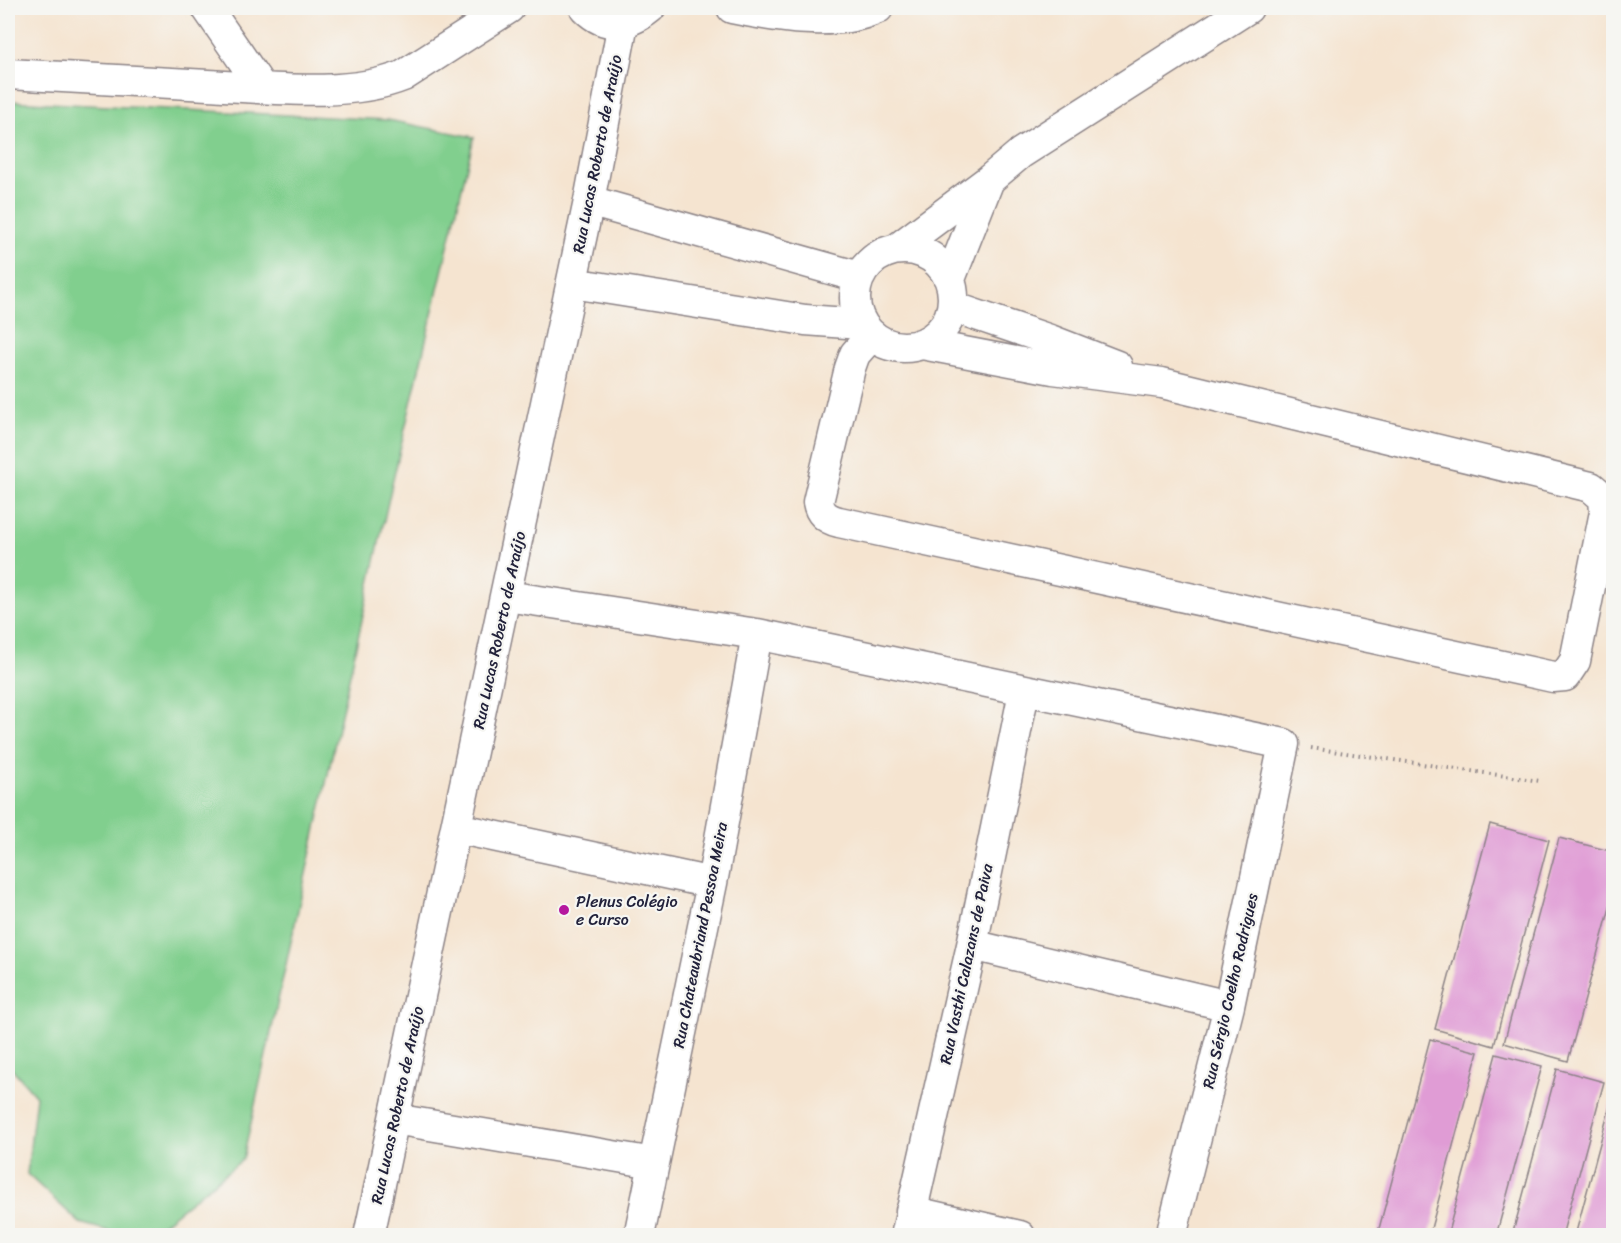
<svg xmlns="http://www.w3.org/2000/svg" width="1621" height="1243" font-family="Sriracha,sans-serif">
<style>
.green{fill:#81cf8e;stroke:#527864;stroke-width:1.5}
.building{fill:#e09cd5}
.lines{fill:none;stroke-linecap:round;stroke-linejoin:round}
.minor-casing{stroke:#8c8386;stroke-width:33}
.path{stroke:#8c8386;stroke-width:4;stroke-dasharray:1.5 4.5;stroke-linecap:butt}
.minor{stroke:#fff;stroke-width:30}
.poi-dot{fill:#b5179e;stroke:#f6f6f2;stroke-width:2}
.labels{text-anchor:middle;dominant-baseline:central;stroke-width:4.5;stroke-linejoin:round;paint-order:stroke}
.street-label{font-size:16px;fill:#22223b;stroke:#f6f6f2}
.poi-label{font-size:16px;fill:#22223b;stroke:#f6f6f2;text-anchor:start}
</style>
<rect width="100%" height="100%" fill="#f6f6f2"/>
<filter id="ink" filterUnits="userSpaceOnUse"><feTurbulence type="fractalNoise" baseFrequency=".0167" numOctaves="2"/><feDisplacementMap in="SourceGraphic" scale="12" xChannelSelector="R" yChannelSelector="G"/><feConvolveMatrix kernelMatrix="1 2 1 2 8 2 1 2 1" color-interpolation-filters="sRGB"/></filter>
<filter id="wash" filterUnits="userSpaceOnUse"><feTurbulence type="fractalNoise" baseFrequency=".008" numOctaves="4" result="noise"/><feDisplacementMap in="SourceGraphic" scale="24" xChannelSelector="R" yChannelSelector="G"/><feGaussianBlur stdDeviation="1.35" result="paint"/><feColorMatrix in="noise" values="0 0 0 0 0 0 0 0 0 0 0 0 0 0 0 0 0 1.4 0 .05"/><feComposite in="paint" operator="in"/></filter>
<g filter="url(#wash)">
<rect width="100%" height="100%" fill="#f5e4d0"/>
<!-- green -->
<path class="green" d="M8,101L388,120L474,137L392,484L243,1159L149,1235H123L80,1223L27,1174L36,1096L8,1064Z"/>
<g id="blocks">
<!-- building -->
<path class="building" d="M1490,824L1549,840L1494,1046L1435,1029Z
M1559,838L1614,852V893L1568,1061L1504,1043Z
M1430,1039L1478,1052L1429,1236H1377Z
M1496,1054L1542,1066L1496,1236H1447Z
M1557,1069L1604,1082L1562,1236H1512Z
M1613,1095L1614,1236H1575Z"/>
</g>
</g>
<g filter="url(#ink)">
<use href="#blocks" fill-opacity="0" stroke="#8c8386" stroke-width="1.5"/>
<g class="lines">
<defs>
<path id="minor" d="M207,8L262,88
M585,8C606,29 628,26 650,8
M732,8C776,17 836,28 878,8
M8,74C74,78 141,81 208,85C268,88 348,98 403,76L509,8
M589,201L859,277
M898,248L989,180L1021,153L1248,8
M855 298a49 49 0 1 1 98 0a49 49 0 1 1-98 0Z
M950,279L989,180
M572,283L805,320L861,324
M953,307L1050,340L1117,366
M871,336L855,354L850,368L818,502C820,514 827,519 839,522L1553,677L1565,676L1575,661L1605,512L1604,498L1591,487L1162,383L1053,369L922,344
M506,596L757,634L1284,744L1229,1006L1171,1236
M456,828L712,883
M972,945L1229,1006
M394,1119L654,1163
M911,1211L1020,1236
M369,1236L589,201L623,23
M639,1236L712,883L757,634
M906,1236L972,945L1024,692"/>
</defs>
<!-- minor casing -->
<use href="#minor" class="minor-casing"/>
<!-- path -->
<path class="path" d="M1311,748L1540,781"/>
<!-- minor -->
<use href="#minor" class="minor"/>
</g>
</g>
<!-- markers -->
<circle class="poi-dot" cx="564" cy="910" r="6"/>
<g class="labels">
<!-- street labels -->
<g class="street-label">
<text transform="translate(597 154) rotate(-79)">Rua Lucas Roberto de Araújo</text>
<text transform="translate(499 630) rotate(-78)">Rua Lucas Roberto de Araújo</text>
<text transform="translate(700 935) rotate(-79)">Rua Chateaubriand Pessoa Meira</text>
<text transform="translate(966 964) rotate(-78)">Rua Vasthi Calazans de Paiva</text>
<text transform="translate(1230 991) rotate(-77)">Rua Sérgio Coelho Rodrigues</text>
<text transform="translate(397 1105) rotate(-78)">Rua Lucas Roberto de Araújo</text>
</g>
<!-- poi labels -->
<g class="poi-label">
<text x="576" y="901">Plenus Colégio<tspan x="576" dy="18">e Curso</tspan></text>
</g>
</g>
<!-- margin -->
<rect width="1621" height="1243" fill="none" stroke="#f6f6f2" stroke-width="30"/>
</svg>
